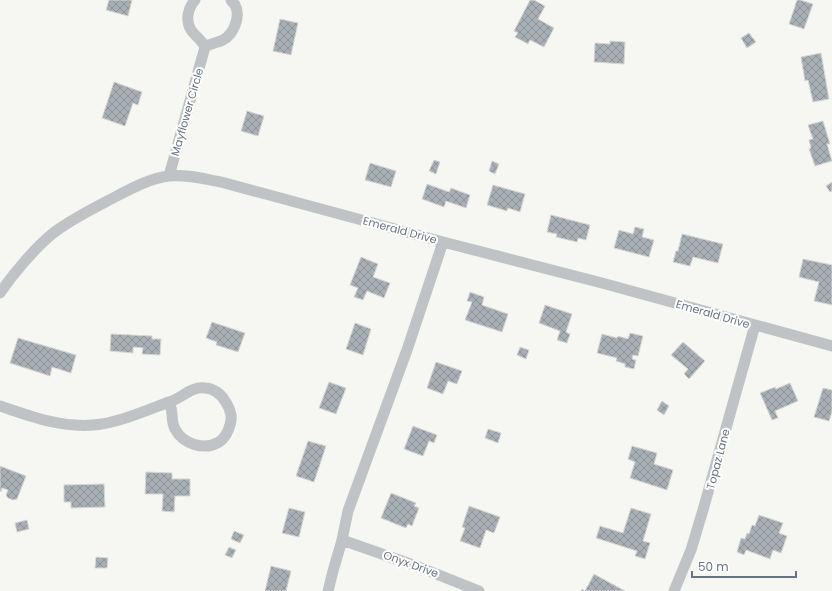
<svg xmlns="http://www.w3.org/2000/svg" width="832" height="591" font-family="Poppins,sans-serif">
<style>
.building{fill:url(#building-cross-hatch);stroke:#d7d7d5}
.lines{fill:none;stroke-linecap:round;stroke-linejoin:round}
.street{stroke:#bfc3c6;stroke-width:11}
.labels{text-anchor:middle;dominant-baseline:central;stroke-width:4;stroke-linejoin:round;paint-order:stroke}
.street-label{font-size:11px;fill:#657583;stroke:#fff}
</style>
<defs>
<pattern id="building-cross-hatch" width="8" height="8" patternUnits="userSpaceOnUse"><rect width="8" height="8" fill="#a7afb5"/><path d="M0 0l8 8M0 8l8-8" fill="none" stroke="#8c9399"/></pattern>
</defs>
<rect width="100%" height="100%" fill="#f6f6f2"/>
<!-- building -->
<path class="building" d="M109,0H132L128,16L106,10Z
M530,0H534L545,6L538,19L554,28L544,47L530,40L528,44L515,37L518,33L514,31Z
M797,0H800L813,4L804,29L789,24Z
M280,19L298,23L291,55L273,51Z
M749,33L756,42L747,48L741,38Z
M610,41L625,42L624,64L594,62L595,43L610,44Z
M821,53L829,99L813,102L808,80L805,81L801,57Z
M114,82L142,92L138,105L133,103L125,126L102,118Z
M247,111L264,116L258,136L241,131Z
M823,121L830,144H827L832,161L815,166L809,149L811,148L809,140L813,139L808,125Z
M434,160L440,162L436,174L429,171Z
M492,161L499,164L495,174L489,171Z
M370,163L396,171L391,187L365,180Z
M832,182V191L830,192L826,186Z
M427,184L449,192L451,188L470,195L466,208L446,201L444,207L422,199Z
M493,185L525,194L520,212L508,208L507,211L487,205Z
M551,215L590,225L586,240L578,238L577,242L556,237L557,234L547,232Z
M635,227L644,229L642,237L654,240L649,257L614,248L619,230L633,234Z
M682,234L723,244L718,263L693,257L690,266L673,262L676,251H678Z
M361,257L378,264L373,277L390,283L384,298L367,291L363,300L354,297L358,288L350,285Z
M803,259L832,265V305L814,301L819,282L799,277Z
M470,292L484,297L482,305L508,314L502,332L465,320L472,302L467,301Z
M545,305L572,314L566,332L570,334L567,343L557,340L560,331L539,323Z
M212,322L245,333L238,352L216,345L217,342L206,338Z
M355,323L371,329L363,355L346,349Z
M630,333L643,336L638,356L633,355L632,359L636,360L634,369L625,367V364L616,361L617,358L597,353L602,334L617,338L618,336L628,339Z
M111,334L152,336V339H161L160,355L142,354L143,348L133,347V353L110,351Z
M18,338L76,355L71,373L52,367L50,376L10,363Z
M683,342L705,361L689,379L684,374L688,369L671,355Z
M520,347L529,350L526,359L517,355Z
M436,362L462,371L457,384L448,381L443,394L427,388Z
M329,382L346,388L336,414L319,408Z
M790,383L798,401L775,411L778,418L772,420L760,393L775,387L776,389Z
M823,388L832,390V412L829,421L814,417Z
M662,401L669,406L664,415L657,410Z
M413,426L437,435L434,443L429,441L423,456L404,449Z
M488,429L501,433L498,443L485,438Z
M308,441L326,446L314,482L296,476Z
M632,446L657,453L654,464L673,470L667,490L630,478L635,462L628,459Z
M0,466L26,476L17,499L13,500L8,498L6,495L8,490L2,488L1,492L0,491Z
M146,472L172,473V479H190V496H175L174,512L162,511L163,494H145Z
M104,484L105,507L71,508V502H64V485Z
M391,493L416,503L414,506L419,508L412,526L408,524L406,528L381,518Z
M469,506L500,517L494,533L486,530L480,548L460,541L465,528L462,527Z
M289,508L305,512L299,537L282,533Z
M631,508L651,514L643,541L650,543L645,559L635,556L637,551L596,538L600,526L623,533Z
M759,515L783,523L779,533L787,536L781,553L773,550L770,559L746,550L744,555L737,552L741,538L745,539L747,533L749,534L752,525L755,526Z
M27,520L29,529L17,532L15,523Z
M234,531L244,535L240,543L231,539Z
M229,547L236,550L232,558L225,555Z
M96,557L108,558L107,568H95Z
M271,566L291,571L286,591H265Z
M594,574L625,591H581L582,589L585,591Z"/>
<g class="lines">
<!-- street -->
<path class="street" d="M195,0C188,8 185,20 191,30C195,36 202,40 205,47
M169,176L205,47C211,43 217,43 223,40C234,34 241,16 235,5C234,3 232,2 231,0
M0,293C13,274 34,249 52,234C71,219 94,208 115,197C132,188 151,178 169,176C187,174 204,179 221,182L443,242L602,283L832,346
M0,406C30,416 61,428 93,425C118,423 145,411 169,402C181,399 191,386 205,388C213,388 221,394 225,401C228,405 230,410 231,415C232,423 227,437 219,442C204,451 183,444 175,429C171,422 173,414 171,408C171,406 170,404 169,402
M342,540L419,567L479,591
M328,591L333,571L342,540L348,511L407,350L443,242
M674,591L691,550L703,510L755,325"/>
</g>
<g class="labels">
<!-- street labels -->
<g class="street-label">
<text transform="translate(187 112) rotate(-74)">Mayflower Circle</text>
<text transform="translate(400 230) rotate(15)">Emerald Drive</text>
<text transform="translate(713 314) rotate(16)">Emerald Drive</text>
<text transform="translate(718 459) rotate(-75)">Topaz Lane</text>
<text transform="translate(411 564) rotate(20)">Onyx Drive</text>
</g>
</g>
<!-- scale -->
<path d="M692 571v6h104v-6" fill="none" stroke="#657583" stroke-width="2"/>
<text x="698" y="571" font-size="12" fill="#657583" stroke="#ffffff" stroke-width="3" paint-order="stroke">50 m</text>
</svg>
